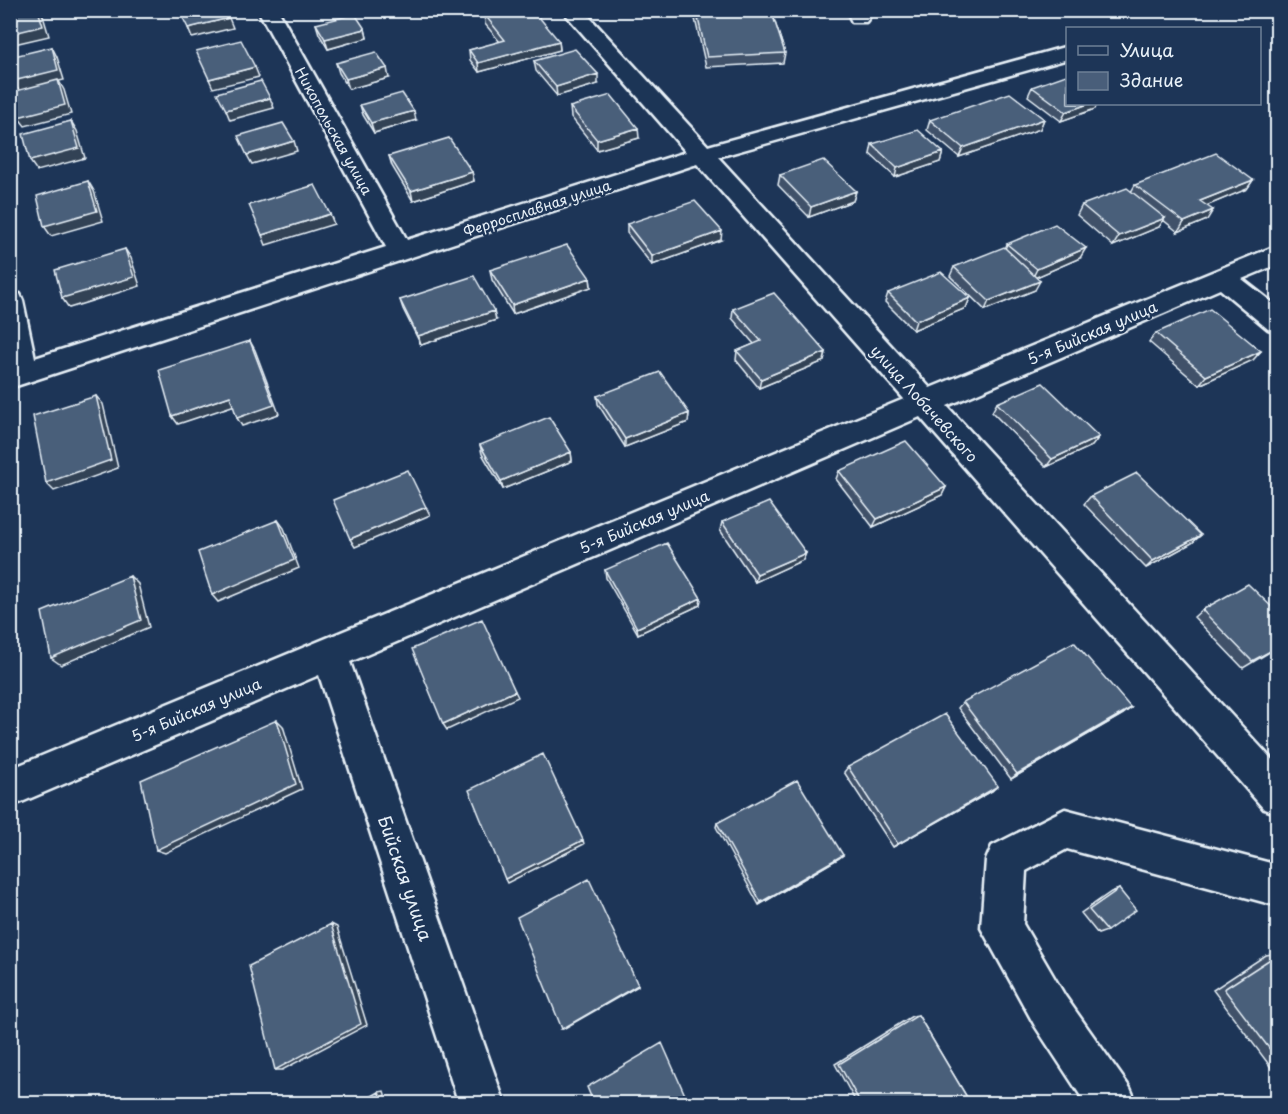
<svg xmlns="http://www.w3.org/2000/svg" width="1288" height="1114" font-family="'Playpen Sans',sans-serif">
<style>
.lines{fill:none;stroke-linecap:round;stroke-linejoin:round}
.minor-casing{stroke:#e8f1f8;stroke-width:5}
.minor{fill:#1d3557;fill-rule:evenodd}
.wall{fill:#3f5169;stroke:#e8f1f8;stroke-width:1.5}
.shaded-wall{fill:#334255;stroke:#e8f1f8;stroke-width:1.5}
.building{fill:#495e7a;stroke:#e8f1f8;stroke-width:1.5}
.labels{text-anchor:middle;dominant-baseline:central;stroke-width:5;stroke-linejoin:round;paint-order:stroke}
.far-street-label{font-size:14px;fill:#e8f1f8;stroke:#1d3557}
.street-label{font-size:15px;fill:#e8f1f8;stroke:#1d3557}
.near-street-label{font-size:18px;fill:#e8f1f8;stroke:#1d3557}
</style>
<rect width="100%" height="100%" fill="#1d3557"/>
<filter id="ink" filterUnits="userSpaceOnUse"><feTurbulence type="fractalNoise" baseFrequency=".0167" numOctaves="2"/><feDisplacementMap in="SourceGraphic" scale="12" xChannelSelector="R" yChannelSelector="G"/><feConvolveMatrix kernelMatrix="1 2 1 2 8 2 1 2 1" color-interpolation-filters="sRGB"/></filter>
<g filter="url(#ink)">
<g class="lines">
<defs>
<path id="minor" d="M258,10H278L407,240L686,152L562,10H583L708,146L1068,46V59L718,157L930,388L1278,245V264L1242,279L1278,307V332L1268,329L1220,289L947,406L1278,766V814L1264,809L920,417L350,662L505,1104H459L319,675L10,807V769L904,399L697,164L10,388V292L20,294L23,301L35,358L386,247Z
M846,10H866L869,18L866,22H852Z
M1065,809L1278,865V906L1067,849L1026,871L1023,924L1065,996L1130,1088L1137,1104H1086L1035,1026L981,928L986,860L992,846Z"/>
</defs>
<!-- minor casing -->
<use href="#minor" class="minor-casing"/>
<!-- minor -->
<use href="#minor" class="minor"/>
</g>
<!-- wall -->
<path class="wall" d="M693,10H771L785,53L783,63L706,67Z
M484,14L559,41L560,50L479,72L470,60L469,50L500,42L485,24Z
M316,24L365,29L367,38L328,49L319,34Z
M534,61L598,84L557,96L536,71Z
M336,63L389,78L349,89L339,73Z
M1032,87L1068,104H1097L1095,109L1061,121L1028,96Z
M360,105L416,120L374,133L363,115Z
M570,107L639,138L597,150L571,117Z
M1044,119L1040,129L959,157L927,130L930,120Z
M872,144L943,152L940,162L895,177L870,154Z
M389,156L472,172L474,181L413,201L392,166Z
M780,175L856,191L853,201L809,217L778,185Z
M1253,180L1247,189L1206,206L1207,220L1178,232L1163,220L1159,227L1113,246L1077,215L1082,205L1131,192L1135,185Z
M627,224L721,240L652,265L627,233Z
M1007,244L1080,258L1036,277L1035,290L985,310L950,276L954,267L1005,249Z
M490,270L590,278L591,287L513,314L492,280Z
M888,293L970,298L966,308L913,330L885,302Z
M400,300L496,320L421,345L403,309Z
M733,309L826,352L824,361L759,388L736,360L737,351L754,344L732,318Z
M1156,333L1261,351L1253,360L1199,385L1149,342Z
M597,396L689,413L688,422L625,447L598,404Z
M997,403L1099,437L1092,446L1046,467L992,412Z
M480,445L571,452L572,461L503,489L482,454Z
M839,471L946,487L942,495L873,527L836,479Z
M1091,496L1201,535L1192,543L1146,568L1084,504Z
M722,522L806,553L803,560L755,582L720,530Z
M605,570L701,598L700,605L638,634L606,578Z
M1202,610L1278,613V647L1243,668L1194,617Z
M963,702L1131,708L1123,714L1011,779L958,708Z
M848,767L992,791L893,847L844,772Z
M717,823L843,855L839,858L759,905L716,827Z
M1119,889L1107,931L1098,934L1081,913L1111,892Z
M1278,953V1074H1276L1213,990L1266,955Z
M918,1015L971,1104H857L835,1064L912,1016Z"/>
<!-- shaded-wall -->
<path class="shaded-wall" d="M38,10H40L43,16L49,36L10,45V34Z
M229,18L233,28L192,38L188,28Z
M365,29L367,38L328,49L325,39Z
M559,41L560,50L479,72L478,63Z
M52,47L57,57L64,80L59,81L64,90L71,114L25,126L18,117L19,91L13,81Z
M255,67L259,77L213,88L209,79Z
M387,68L389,78L349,89L346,79Z
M598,74V84L557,96L556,87Z
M270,98L274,108L230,120L226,110Z
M1088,104H1097L1095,109L1061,121L1066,112Z
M414,111L416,120L374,133L371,123Z
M1044,119L1040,129L959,157L963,148Z
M71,121L77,131L85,158L37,171L30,161Z
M638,128L639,138L597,150V140Z
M294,141L297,151L252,164L247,155Z
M943,152L940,162L895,177L897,168Z
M472,172L474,181L413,201L411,191Z
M1253,180L1247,189L1194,211L1200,201Z
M88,181L94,191L103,221L51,236L44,226Z
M856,191L853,201L809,217L811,207Z
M1213,210L1207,220L1178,232L1184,222Z
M330,214L334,224L266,245L262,235Z
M1165,218L1159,227L1113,246L1119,236Z
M722,231L721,240L652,265V256Z
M1086,248L1080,258L1032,279L1037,269Z
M125,249L131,258L140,286L69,308L62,298Z
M590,278L591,287L513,314L512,305Z
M1040,281L1035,290L985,310L989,301Z
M970,298L966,308L913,330L916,321Z
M494,311L496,320L421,345L418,336Z
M250,341L255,350L279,414L242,426L237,418Z
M1261,351L1253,360L1199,385L1206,376Z
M826,352L824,361L759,388L761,379Z
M96,396L103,404L118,468L54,491L46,483Z
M230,396L235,405L178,424L172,416Z
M689,413L688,422L625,447V439Z
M1099,437L1092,446L1046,467L1052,459Z
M571,452L572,461L503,489L501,481Z
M946,487L942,495L873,527L877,519Z
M426,507L430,515L355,547L350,539Z
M278,520L284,528L299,568L218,602L212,595Z
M1201,535L1192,543L1146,568L1153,561Z
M806,553L803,560L755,582L757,574Z
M130,576L138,584L149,627L61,665L51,658Z
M701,598L700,605L638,634L637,628Z
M515,691L518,697L447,730L443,724Z
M1131,708L1123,714L1011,779L1017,774Z
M277,720L283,726L302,789L165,853L156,850Z
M998,786L992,791L893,847L898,844Z
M583,840L584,844L507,883L505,879Z
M843,855L839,858L759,905L761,902Z
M331,924L337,927L367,1025L282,1070H275Z
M638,985V986L563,1029H562Z
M384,1091L388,1104H382L379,1092Z"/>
<!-- building -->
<path class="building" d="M17,10H38L43,26L10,34V12Z
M195,10H225L229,18L188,28L181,14Z
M497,10H533L559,41L478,63L469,50L505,40L484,14Z
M696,10H771L785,53L707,57Z
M355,14L365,29L325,39L316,24Z
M241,40L255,67L209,79L196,51Z
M52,47L58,70L13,81L10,72V57Z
M575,49L598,74L556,87L534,61Z
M376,52L387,68L346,79L336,63Z
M1066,75L1068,77V104H1088L1066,112L1032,87Z
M58,80L65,105L18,117L12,92Z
M261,81L270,98L226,110L217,93Z
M402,93L414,111L371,123L360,105Z
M1010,93L1044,119L963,148L930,120Z
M611,95L638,128L597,140L570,107Z
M71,121L79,148L30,161L23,134Z
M283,123L294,141L247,155L238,136Z
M918,130L943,152L897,168L872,144Z
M449,138L472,172L411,191L389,156Z
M1216,153L1253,180L1200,201L1213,210L1184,222L1135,185Z
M823,160L856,191L811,207L780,175Z
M88,181L97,211L44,226L37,196Z
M315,185L330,214L262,235L249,205Z
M1127,188L1165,218L1119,236L1082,205Z
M695,201L722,231L652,256L627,224Z
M1055,224L1086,248L1037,269L1007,244Z
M567,245L590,278L512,305L490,270Z
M1004,247L1040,281L989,301L954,267Z
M125,249L134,277L62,298L55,270Z
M941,272L970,298L916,321L888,293Z
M474,276L494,311L418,336L400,300Z
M774,293L826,352L761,379L737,351L761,341L733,309Z
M1210,309L1261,351L1206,376L1156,333Z
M250,341L274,405L237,418L230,396L172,416L159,370Z
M660,372L689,413L625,439L597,396Z
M1043,383L1099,437L1052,459L997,403Z
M96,396L111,460L46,483L33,416Z
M549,417L571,452L501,481L480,445Z
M906,441L946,487L877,519L839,471Z
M408,470L426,507L350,539L333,500Z
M1137,473L1201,535L1153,561L1091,496Z
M769,502L806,553L757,574L722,522Z
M278,520L294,560L212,595L198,552Z
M667,543L701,598L637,628L605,570Z
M130,576L141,620L51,658L42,612Z
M1248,584L1278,613V647L1252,661L1202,610Z
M482,619L515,691L443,724L412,649Z
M1074,642L1131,708L1017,774L963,702Z
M945,714L998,786L898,844L848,767Z
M277,720L296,784L156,850L141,780Z
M543,754L583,840L505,879L469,790Z
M797,780L843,855L761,902L717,823Z
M589,879L638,985L562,1029L517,917Z
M1119,889L1136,910L1107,931L1089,910Z
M331,924L361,1024L275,1070L249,966Z
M1278,954V1060L1224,989Z
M918,1015L971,1104H861L839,1064Z
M662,1043L689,1104H594L587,1087Z
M379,1092L382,1104H358Z"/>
</g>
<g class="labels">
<!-- far-street labels -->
<g class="far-street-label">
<text transform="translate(334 131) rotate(61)">Никопольская улица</text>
<text transform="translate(537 208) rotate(-18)">Ферросплавная улица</text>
</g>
<!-- street labels -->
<g class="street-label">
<text transform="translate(1092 332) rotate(-23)">5-я Бийская улица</text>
<text transform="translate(925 403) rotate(48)">улица Лобачевского</text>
<text transform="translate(644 521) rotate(-23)">5-я Бийская улица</text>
<text transform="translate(196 709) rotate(-23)">5-я Бийская улица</text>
</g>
<!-- near-street labels -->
<g class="near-street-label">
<text transform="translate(406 878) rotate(71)">Бийская улица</text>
</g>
</g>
<!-- margin -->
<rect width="1288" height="1114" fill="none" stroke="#1d3557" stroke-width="36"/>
<rect x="18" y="18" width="1252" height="1078" fill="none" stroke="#e8f1f8" stroke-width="2" filter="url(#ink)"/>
<!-- legend -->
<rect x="1066" y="27" width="195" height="78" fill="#1d3557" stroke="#6e8097" stroke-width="1.5"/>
<rect x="1078" y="46" width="30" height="9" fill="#1d3557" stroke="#6e8097" stroke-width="1.5"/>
<text x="1120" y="57" font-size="18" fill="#e8f1f8">Улица</text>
<rect x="1078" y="72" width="30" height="18" fill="#495e7a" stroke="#6e8097" stroke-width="1.5"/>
<text x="1120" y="87" font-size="18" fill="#e8f1f8">Здание</text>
</svg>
